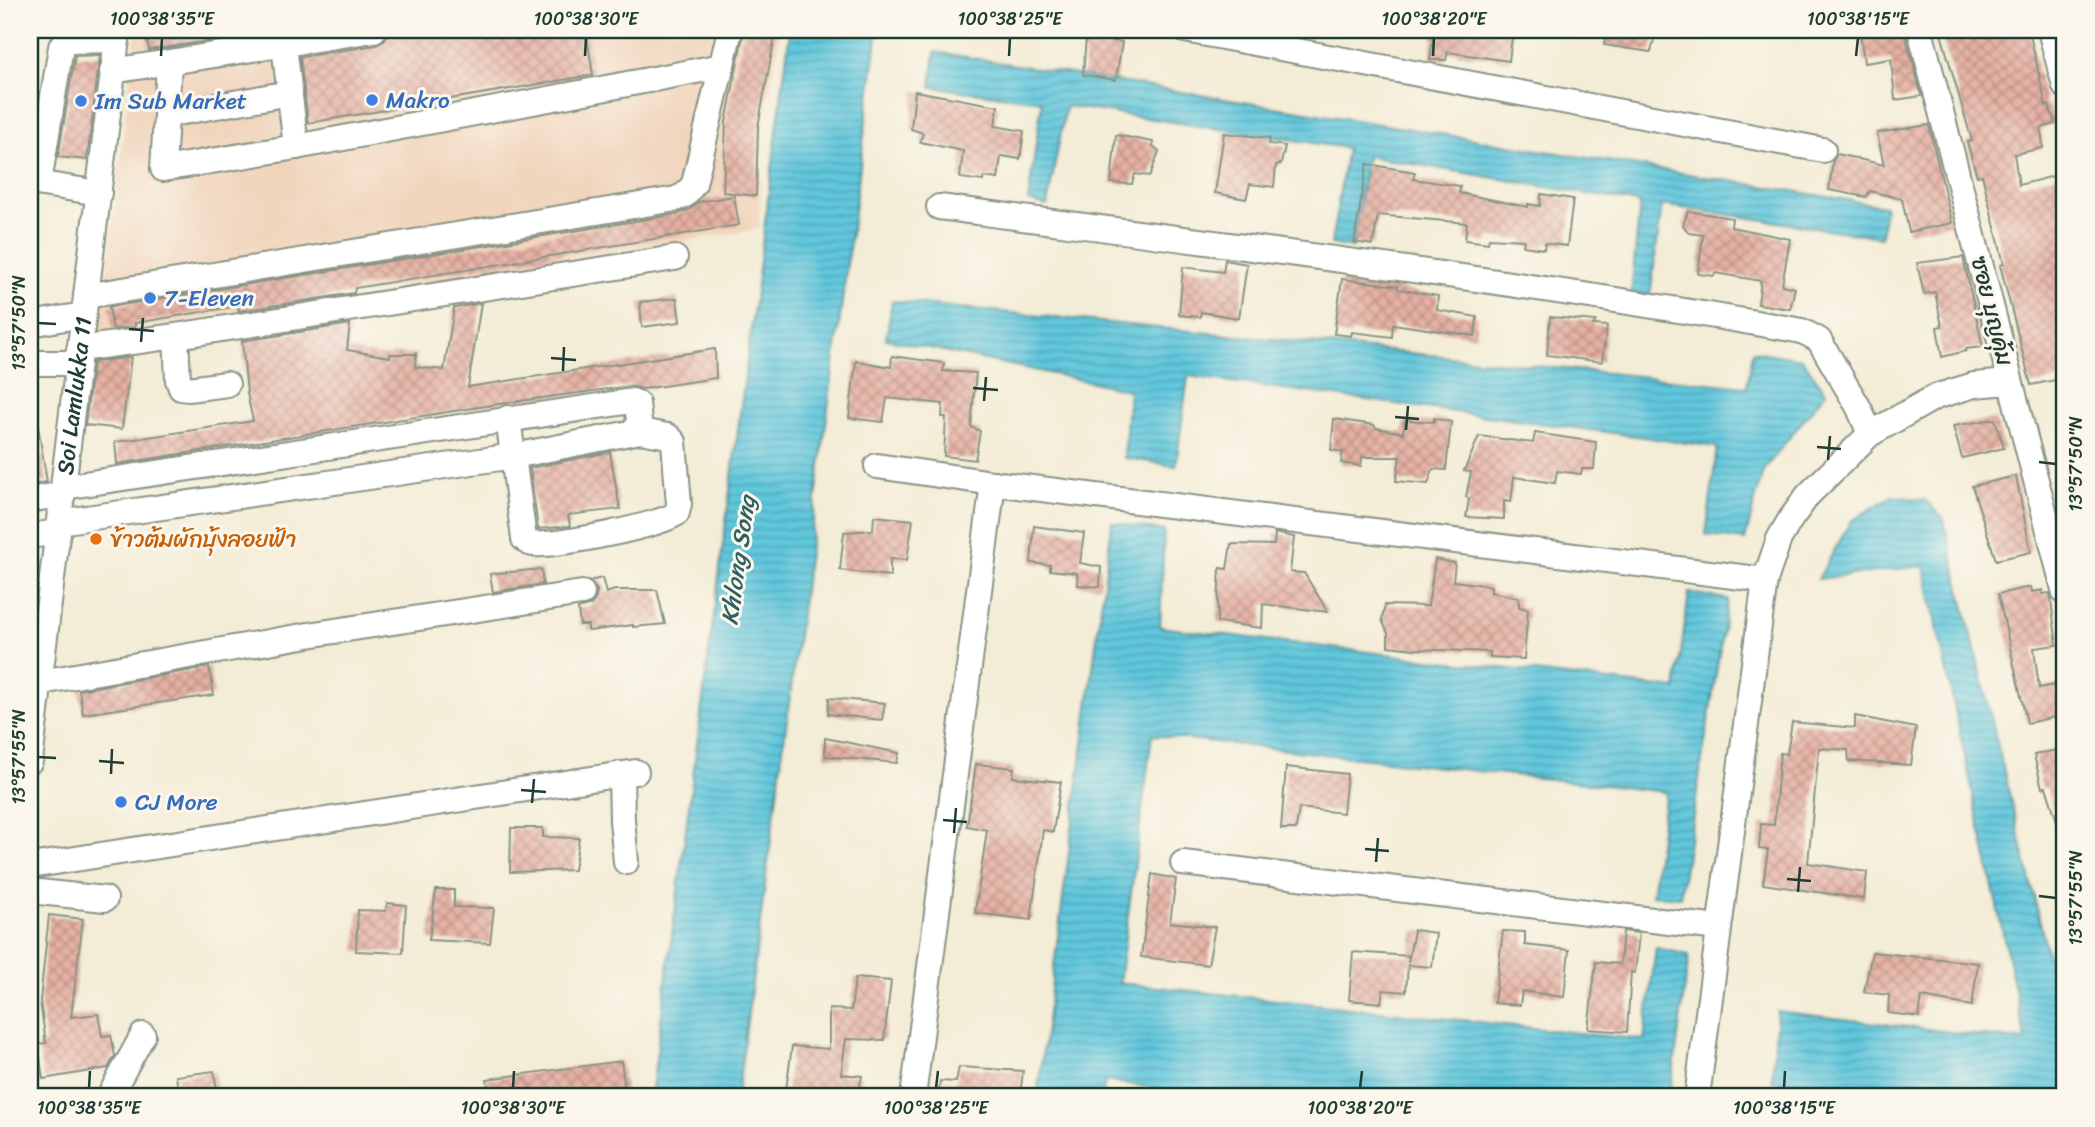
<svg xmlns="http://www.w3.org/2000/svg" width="2095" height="1127" font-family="Sriracha,'Playpen Sans Thai',sans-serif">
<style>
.built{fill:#f1d5bd}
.water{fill:url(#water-rules);stroke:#408288;stroke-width:2}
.building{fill:url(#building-cross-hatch)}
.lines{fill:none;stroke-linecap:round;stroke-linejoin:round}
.minor-casing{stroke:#899485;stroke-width:28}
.minor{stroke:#fff;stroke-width:24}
.ticks{fill:none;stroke:#1f3d34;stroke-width:2.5}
.shop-dot{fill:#3f7fe0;stroke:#fbf7ec;stroke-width:2.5}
.food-dot{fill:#e8710a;stroke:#fbf7ec;stroke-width:2.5}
.labels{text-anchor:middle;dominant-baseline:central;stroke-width:6;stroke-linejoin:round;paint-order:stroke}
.shop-label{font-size:23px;fill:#366cbe;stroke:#fbf7ec;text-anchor:start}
.street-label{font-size:23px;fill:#1f3d34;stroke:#fbf7ec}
.food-label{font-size:23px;fill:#c56008;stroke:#fbf7ec;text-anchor:start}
.water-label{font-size:24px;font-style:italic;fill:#30605e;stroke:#fbf7ec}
.neatline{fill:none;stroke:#1f3d34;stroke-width:2.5}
.ticks-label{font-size:18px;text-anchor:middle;fill:#1f3d34}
</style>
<defs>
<pattern id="water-rules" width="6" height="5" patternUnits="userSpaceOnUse" patternTransform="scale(1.75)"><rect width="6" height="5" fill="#61c7dd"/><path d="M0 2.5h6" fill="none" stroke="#4fa3b4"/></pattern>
<pattern id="building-cross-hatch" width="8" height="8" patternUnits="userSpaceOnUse" patternTransform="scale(1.75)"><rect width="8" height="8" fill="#e6b1a3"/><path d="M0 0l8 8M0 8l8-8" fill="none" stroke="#ba9186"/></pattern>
</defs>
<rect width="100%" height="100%" fill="#fbf7ec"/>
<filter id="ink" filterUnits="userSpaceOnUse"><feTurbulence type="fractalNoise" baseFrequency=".0143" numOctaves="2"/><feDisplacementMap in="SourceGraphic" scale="14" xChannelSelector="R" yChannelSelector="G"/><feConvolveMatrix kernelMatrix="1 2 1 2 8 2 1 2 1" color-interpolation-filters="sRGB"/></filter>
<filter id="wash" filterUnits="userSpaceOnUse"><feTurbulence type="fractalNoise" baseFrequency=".00686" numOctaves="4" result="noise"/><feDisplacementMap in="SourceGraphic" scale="28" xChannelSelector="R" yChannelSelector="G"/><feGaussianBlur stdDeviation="1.57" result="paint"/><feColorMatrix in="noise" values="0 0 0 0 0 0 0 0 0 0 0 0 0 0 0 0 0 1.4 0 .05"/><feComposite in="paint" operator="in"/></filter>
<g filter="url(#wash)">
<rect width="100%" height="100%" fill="#f3ecd6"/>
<!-- built -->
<path class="built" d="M136,30H780L763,125L759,229L99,334Z"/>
<!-- water -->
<path class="water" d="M790,30H878L737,1097H651Z
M935,52L1885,206L1881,237L1662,205L1650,297L1631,294L1640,203L1367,156L1353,248L1331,244L1347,148L1066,106L1047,206L1028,201L1042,101L931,87Z
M892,301L1747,387L1753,351L1802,359L1826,392L1763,471L1745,540L1706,535L1717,447L1188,376L1176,466L1124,458L1129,390L886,339Z
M1892,496L1925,500L1943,517L2065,1026V1097H1872L1772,1081L1777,1011L2026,1041L1924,566L1818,579L1851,521Z
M1112,522L1164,531L1160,627L1676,689L1689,593L1728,599L1680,897L1652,895L1666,792L1152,735L1119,983L1644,1040L1656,948L1689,955L1670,1097H1221L1105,1081L1102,1097H1037Z"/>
<g id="blocks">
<!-- building -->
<path class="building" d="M145,30H235V37L149,50Z
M411,30H586L593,75L308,123L300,57L376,45L384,41L388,33Z
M744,30H776L758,127L756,196L723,192L726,122Z
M1434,30L1468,32V30H1513L1509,61L1448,52L1446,60H1430Z
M1607,30H1656L1651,52L1604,45Z
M1860,30H1904L1922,96L1895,100L1891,59L1864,63Z
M1940,30H2029L2046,106L2049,105L2055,124L2041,128L2043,148L2014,154L2019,185L2065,173V321L2058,322L2065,347V378L2031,385L2000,265L2004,264L1982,175L1977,176L1967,142L1972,141Z
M1086,37L1122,42L1116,80L1083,75Z
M100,55L87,160L58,157L75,56Z
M915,91L998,106L995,126L1024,131L1020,159L1001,156L998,179L984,177L983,181L960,178L963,151L920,142L923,133L911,129Z
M1929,125L1952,223L1909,232L1902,199L1870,191L1866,197L1829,190L1833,160L1837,154L1884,165L1877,133Z
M1224,133L1270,138L1269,144L1285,146L1281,164L1276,165L1274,187L1250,184L1246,199L1215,193Z
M1116,135L1153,142V146L1159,151L1150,176L1135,174L1132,184L1111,183Z
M1367,164L1415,172L1413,179L1460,186L1459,193L1528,207V204L1540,206L1541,194L1573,199L1567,246L1545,243L1544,249L1523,246L1524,240L1489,238L1488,243L1465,240L1467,223L1378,215L1373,245L1354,242Z
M734,196L739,225L355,288L354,293L239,311L238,306L135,323V327L113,329L109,307L678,214L691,209L698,202Z
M1688,211L1732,218L1731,227L1790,239L1782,285L1795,288L1790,309L1758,304L1761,281L1715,273L1714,276L1698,274L1703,235L1689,233L1683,225Z
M1963,257L1983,347L1966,349V351L1942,357L1937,327L1942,326L1935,292L1924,294L1917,263Z
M1225,260L1247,264L1239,318L1201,312L1200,317L1179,315L1183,267L1223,272Z
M1342,279L1398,286V289L1438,296L1437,310L1477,317L1475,336L1393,324L1392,337L1352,332L1351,336L1334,334Z
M677,298L680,322L642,327L640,302Z
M481,303L468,387L715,349L716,378L643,389L630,386L505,403L117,464L115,442L253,421L247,393L242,341L350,324L347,350L390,357V354H416L415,367L444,370L454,308Z
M1550,317L1596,321L1593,325L1607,326L1602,362L1547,355Z
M892,356L944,363L943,371L976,373L971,427L980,431L975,460L944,456L946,417H942L943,404L887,398L883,422L849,418L856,361L891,367Z
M131,357L122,429L85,425L93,362Z
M1434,418L1451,422L1446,470L1433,469L1428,484L1396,481L1400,457H1362L1361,466L1341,463L1343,452L1331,450L1334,419L1374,425L1376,428L1403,433L1405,420L1434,422Z
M1995,419L2004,448L1962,458L1953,426Z
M30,426H38L47,482L30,485Z
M1535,433L1596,442L1594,469H1582L1581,474L1557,471L1555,483L1514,477L1511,502L1504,501V519L1466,517L1469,499L1466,497L1471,472L1464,471L1479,436L1533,443Z
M610,452L620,509L568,515L570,526L538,529L530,468Z
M2016,476L2031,552L1996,560L1972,486Z
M874,516L913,520L907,560L890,559V576L840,570L844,532L873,530Z
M1034,526L1084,533L1080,563L1101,567L1100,587L1078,585L1077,573L1050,570V565L1031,563Z
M1275,533L1294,537L1290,572L1304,573L1328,612L1263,604L1262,628L1217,622L1220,568L1227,569L1231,544L1274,545Z
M1435,559L1455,563L1453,581L1491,586V592L1519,598V607L1528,609L1524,659L1490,657V652L1415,649L1388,646V633L1382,620L1385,605L1428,606Z
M541,569L543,584L493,592L490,574Z
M602,578L606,593L615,590H657L665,624L633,627V625L588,631V625H580L578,609L591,605L596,598L597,590L589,581Z
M2031,587L2032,592L2043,590L2042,594L2050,593L2057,645L2034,648L2039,688L2065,683V715L2027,723L1998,594Z
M209,667L214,695L83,714L79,690Z
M829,698L885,703L882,720L828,714Z
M1855,716L1916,728L1911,765L1849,761L1848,750L1819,748L1808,863L1867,872L1864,899L1763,884L1768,850L1759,849L1761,824L1774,825L1780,753L1787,754L1792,722L1855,728Z
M825,738L899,753L897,763L825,756Z
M2065,748V834H2061L2046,787L2042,788L2034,755Z
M976,764L1014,768L1013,777L1061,782L1053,832L1043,830L1031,920L975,913L987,830L967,826Z
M1286,767L1347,774L1343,813L1299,808L1296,829H1281Z
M511,828H543V837L579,838L574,870L510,872Z
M1152,874L1176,879L1170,922L1215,927L1208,965L1141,957Z
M436,890H454V907L494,908L490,943L429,940Z
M387,903L406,905L403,953L356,951L358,910L386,911Z
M49,915L83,919L71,1017L98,1014L102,1036L111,1035L115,1056L108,1068L43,1079L38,1044L46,1043L40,1001Z
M1414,930L1436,933L1432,967L1408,965L1406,992L1383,990L1381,1003L1349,1000L1353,952L1409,956L1408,963Z
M1503,931L1525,932V945L1569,950L1564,997L1522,991L1520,1005L1494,1003Z
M1623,931L1639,933L1635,973L1631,972L1627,1032L1588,1029L1596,962L1620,964Z
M1872,952L1978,963L1972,1006L1922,997L1919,1017L1888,1013L1889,995L1864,992Z
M855,978L891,981L884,1040L846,1039L841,1074L862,1076L858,1096L835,1094L834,1097H785L792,1046L829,1049V1009L851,1010Z
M621,1061L626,1097H490L487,1079Z
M959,1067L1023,1071L1020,1097H938L940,1081L956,1082Z
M214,1071L218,1097H179L176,1076Z"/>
</g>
</g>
<g filter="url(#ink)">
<use href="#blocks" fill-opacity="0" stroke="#899485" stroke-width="2"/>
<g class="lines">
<defs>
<g id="minor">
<path d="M1185,30L1823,150"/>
<path d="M1920,30L2065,593"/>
<path d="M2050,30L2065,86"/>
<path d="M284,45L296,147"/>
<path d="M169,63L163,169L296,147L722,66"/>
<path d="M112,71L374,30"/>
<path d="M166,115L290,93"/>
<path d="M30,182L99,193"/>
<path d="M39,183L61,47L67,41L117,40"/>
<path d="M939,207C1227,245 1515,280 1802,331L1819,340L1859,408L1870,434"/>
<path d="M86,296L676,199L685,195L694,184L730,30"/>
<path d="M30,324L83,315"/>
<path d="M176,336L178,380L181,388L188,389L227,384"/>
<path d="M79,349L176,336L675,258"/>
<path d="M30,363H78"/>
<path d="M508,418L524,539C529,543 528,543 533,544C553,547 664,525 677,513L679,504L674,442L668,436L640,431"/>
<path d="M877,466L993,483L1765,580"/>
<path d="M30,500L63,494"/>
<path d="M59,522L514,456L640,431L637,403L632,401L64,487"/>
<path d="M30,536L58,532"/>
<path d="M41,682L308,635L582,593"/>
<path id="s1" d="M30,761L118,30"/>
<path d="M621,774L622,820L626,862"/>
<path d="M1183,863L1718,928"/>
<path d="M30,866L636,772"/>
<path d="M30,891L105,899"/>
<path d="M109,1097L143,1035"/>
<path d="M913,1097L993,483"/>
<path d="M1697,1097L1765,580L1779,539L1790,520L1808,495L1870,434L1935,397L1974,385L2010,382"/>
</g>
</defs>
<!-- minor casing -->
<use href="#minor" class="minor-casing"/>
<!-- minor -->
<use href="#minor" class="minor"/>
</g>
</g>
<!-- ticks -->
<path class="ticks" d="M161,56L162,38M585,56L586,38M1009,56L1010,38M1433,56L1434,38M1856,56L1858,38M38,323L56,324M129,329L154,331M141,342L143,318M551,358L576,360M563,371L564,347M973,388L998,390M984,401L986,377M1395,417L1419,419M1406,430L1408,406M1817,447L1841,449M1828,460L1830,436M2039,462L2056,464M38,757L56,758M99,761L124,763M111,774L112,749M521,790L546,792M532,803L534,779M943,820L967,822M954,833L956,808M1365,849L1389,851M1376,862L1378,838M1787,879L1811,881M1798,892L1800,867M2039,896L2056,898M89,1088L90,1071M513,1088L514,1071M936,1088L938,1071M1360,1088L1362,1071M1784,1088L1785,1071"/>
<!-- markers -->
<g class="shop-dot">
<circle cx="372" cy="100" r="7"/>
<circle cx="81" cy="101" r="7"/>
<circle cx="150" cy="298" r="7"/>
<circle cx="121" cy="802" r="7"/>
</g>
<circle class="food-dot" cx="96" cy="539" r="7"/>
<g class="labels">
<!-- shop labels -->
<g class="shop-label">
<text x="386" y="100">Makro</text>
<text x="95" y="101">Im Sub Market</text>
<text x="164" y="298">7-Eleven</text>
<text x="135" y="802">CJ More</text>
</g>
<!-- street labels -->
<g class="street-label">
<text transform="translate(1992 311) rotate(76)">ซอย บุญคุ้ม</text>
<text stroke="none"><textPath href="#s1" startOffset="368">Soi Lamlukka 11</textPath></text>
</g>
<!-- food labels -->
<g class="food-label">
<text x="110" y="539">ข้าวต้มผักบุ้งลอยฟ้า</text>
</g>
<!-- water labels -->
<g class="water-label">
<text transform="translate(738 560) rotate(-82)">Khlong Song</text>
</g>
</g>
<!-- margin -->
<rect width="2095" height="1127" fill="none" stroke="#fbf7ec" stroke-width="77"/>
<rect x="38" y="38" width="2018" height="1050" class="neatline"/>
<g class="ticks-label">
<text x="162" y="25">100°38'35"E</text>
<text x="586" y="25">100°38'30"E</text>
<text x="1010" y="25">100°38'25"E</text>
<text x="1434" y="25">100°38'20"E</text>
<text x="1858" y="25">100°38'15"E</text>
<text transform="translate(19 323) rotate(-90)" y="6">13°57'50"N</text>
<text transform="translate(2076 464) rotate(-90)" y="6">13°57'50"N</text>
<text transform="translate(19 757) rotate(-90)" y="6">13°57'55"N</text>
<text transform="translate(2076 898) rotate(-90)" y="6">13°57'55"N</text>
<text x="89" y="1114">100°38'35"E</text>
<text x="513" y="1114">100°38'30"E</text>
<text x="936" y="1114">100°38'25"E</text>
<text x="1360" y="1114">100°38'20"E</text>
<text x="1784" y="1114">100°38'15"E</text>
</g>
</svg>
